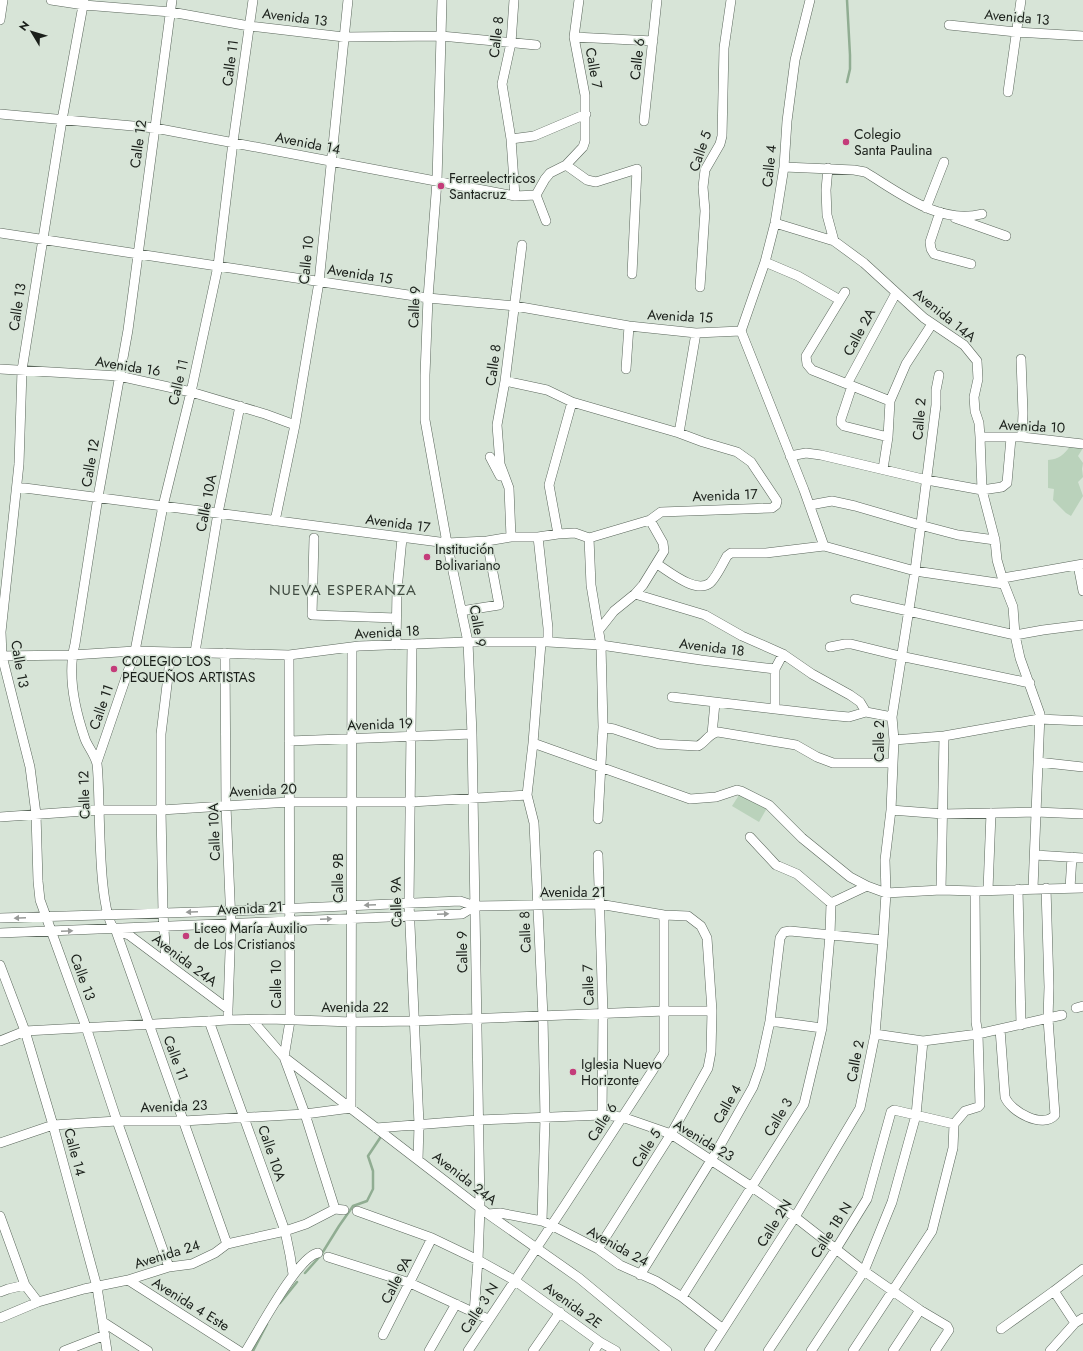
<svg xmlns="http://www.w3.org/2000/svg" width="1083" height="1351" font-family="Jost,sans-serif">
<style>
.green{fill:#bad2bb}
.lines{fill:none;stroke-linecap:round;stroke-linejoin:round}
.stream{stroke:#90ad92;stroke-width:2.5}
.minor-casing{stroke:#5a665b;stroke-width:10}
.minor{stroke:#fff;stroke-width:9}
.oneway{fill:#989a98}
.poi-dot{fill:#c43c7a;stroke:#d7e4d7;stroke-width:1.5}
.labels{text-anchor:middle;dominant-baseline:central;stroke-width:3;stroke-linejoin:round;paint-order:stroke}
.street-label{font-size:14px;fill:#1a1f1a;stroke:#d7e4d7}
.poi-label{font-size:14px;fill:#1a1f1a;stroke:#d7e4d7;text-anchor:start}
.neighbourhood-label{font-size:15px;letter-spacing:1px;fill:#414c42;stroke:#d7e4d7}
</style>
<rect width="100%" height="100%" fill="#d7e4d7"/>
<!-- green -->
<path class="green" d="M1070,446L1083,448L1078,456L1083,463L1082,469L1083,477L1078,482L1083,496L1071,516L1066,513L1053,500L1054,489L1048,488V460C1059,459 1064,455 1070,446Z
M741,792L767,808L759,822L732,806Z"/>
<g class="lines">
<!-- stream -->
<path class="stream" d="M847,0L850,55V69L847,82
M305,1273L321,1255L339,1226L353,1206L367,1201L373,1189V1171L368,1156L382,1135
M280,1303L297,1282
M253,1351L267,1324"/>
<defs>
<path id="minor" d="M51,0L84,5L171,12L249,26L344,37L441,36L536,45
M84,0L62,120L22,370L19,464L1,632L2,656L30,767L36,814L38,881L40,900L86,1027L117,1121L169,1267
M172,0L128,330L98,497L75,644C67,674 75,710 85,739C88,747 95,755 97,764C101,793 96,914 116,931L227,1244
M442,0L437,181L428,298L425,375V420L447,543L468,642L472,734L480,1207L478,1260L474,1313
M514,0L511,43L502,84L511,139L515,196
M0,20L3,0
M949,25L1016,32L1083,36
M574,37L653,41
M1008,92L1021,0
M0,114L155,128L515,196L536,195
M644,121L657,0
M511,139L534,136L586,114
M566,165L587,180L596,182L637,169L632,274
M784,167L854,170L865,172C900,193 939,225 982,214
M828,168L826,190L827,215L834,241L864,263L924,318L964,345L977,361L978,379L974,397L975,411L979,423L980,437L982,490L995,540L997,560L1004,584L1013,607L1015,635L1020,658L1040,714L1033,888
M536,195L545,179L550,173L566,165L583,147L585,141V95L574,37L579,0
M536,195L546,221
M926,208L944,162
M940,212L930,242L931,249L934,254L941,256L971,264
M955,218L1006,236
M775,223L834,241
M0,233L428,298L515,306L629,326L696,333L741,331
M765,262L798,276L840,300
M700,287L705,211L703,187L705,170L720,144L722,136L724,48L731,0
M845,292L806,356L807,364L812,370L890,401
M741,331L765,262L775,223L784,167L787,121L795,60L810,0
M741,331L804,490L824,546
M1021,359L1023,413L1022,437
M0,369L119,376L191,392L265,414L295,425
M626,369L629,326
M847,384L896,293
M852,386L841,419V423L844,426L888,437
M679,433L696,333
M980,437H1022L1083,444
M790,456L806,453L821,455L927,480L982,490L1002,487L1007,483L1011,438
M490,457L500,476
M883,469L888,437L890,401L906,364L932,324
M17,487L447,543L487,541L511,537H538L558,534L575,533L589,538L650,520L661,512L772,508L776,505L777,501L751,462L737,452L703,442L679,433L572,402L547,390L505,381
M810,505L832,501L855,506L920,525L958,535L995,540
M275,521L295,425L319,282L348,0
M558,534L549,485L572,402
M511,537L509,488L500,464L497,425L505,381L522,245
M538,537L548,628V642
M314,538L312,615L396,618
M589,538L591,585L601,645L603,727L598,819
M657,564C670,572 696,594 710,583C716,578 723,563 727,556L731,553H766L824,546L915,571L1004,584
M1078,565L1083,591
M1003,578L1083,564
M635,594L705,615L742,636L783,654L812,674L850,695L860,702L866,712
M855,599L1015,635L1043,630L1083,625
M461,611L499,605L487,541
M599,630L614,611L635,594L643,585L664,551L663,543L650,520
M541,643L533,743L527,795L534,823L543,1017L545,1118L542,1221
M412,644L409,903L419,1124L418,1160
M396,645L397,590L402,538
M830,647L845,644H851L900,656L1030,683
M195,652L218,513L240,406
M225,653L226,806L231,923L228,1009
M289,655L290,1021L284,1057L305,1114L335,1209
M0,656L72,655L135,651L289,655L359,646L468,642H548L601,645L701,660L775,669
M672,697L827,715L849,717L866,712L892,717
M775,709V669L783,654
M603,727L614,729L659,744L698,746C706,742 709,733 718,732L796,745L817,757L833,763H893
M712,734L715,703
M894,740L944,736L1039,719L1083,721
M289,741L472,734
M533,743L690,799L716,797L737,790L741,791L769,805L802,838L850,877L867,886L886,893L941,890L975,891L1083,888
M97,762L135,651L163,506L191,392L218,266L233,142L253,0
M1038,762L1083,767
M891,810L943,814L1036,812L1083,814
M0,817L98,810H161L289,802H411L527,795
M750,837L776,865L797,874L831,903
M598,855L603,1014L602,1115
M1035,855L1083,858
M1070,888L1072,857
M1018,889L1021,1025
M941,890L944,736
M988,890L991,813
M831,903L867,886
M0,918L231,911L460,901L475,906L599,904L664,915L688,916L701,926L707,938L712,1011L711,1052L708,1068L671,1134L598,1249
M117,931L129,935L228,1009V1014
M0,933L462,914L475,906
M166,962L163,913L161,810V734L171,652
M0,965L25,1031L53,1125L97,1287L107,1351
M1076,1008L1083,1006
M252,1020L284,1057L488,1214L579,1278L667,1351
M209,1021L285,1231L290,1255L293,1274
M770,1021L822,1028
M1000,1029L1005,1097C1011,1112 1043,1129 1055,1115L1048,1019L1049,987L1046,888
M875,1034L923,1041L978,1034L1062,1015
M0,1041L25,1031L228,1020L270,1019L352,1022L414,1021L665,1011H712
M376,1128L478,1120L602,1115L622,1117L671,1134L752,1187L795,1217L864,1271L920,1310L947,1326L949,1330L935,1351
M0,1143L53,1125L117,1121H183L305,1114L351,1108L352,647
M357,1211L432,1238L478,1260L514,1280L600,1342L616,1351
M488,1214L500,1213L542,1221L551,1225L598,1249L620,1265L656,1281L682,1297L723,1329
M0,1216L25,1285
M328,1257L410,1283L488,1319
M640,1275L718,1149L753,1087L760,1067L770,1021L780,938L784,932L790,931L883,940
M128,1280L239,1351
M1054,1291L1083,1269
M0,1292L8,1289L25,1285L38,1302
M682,1297L804,1104L822,1028L830,935L831,903
M0,1318L38,1302L84,1289L128,1280L169,1267L192,1264L215,1253L227,1244L285,1231L306,1224L335,1209L344,1210
M103,1322L148,1351
M1001,1329L1054,1291L1075,1323
M383,1335L432,1238
M64,1351L105,1335
M246,1351C258,1332 298,1256 318,1253
M429,1351L456,1304
M468,1351L565,1205L664,1053V915
M533,1351L560,1312
M594,1351L600,1342
M709,1351L795,1217L860,1108L875,1034L883,940L886,893L885,860L891,810L894,740L892,717L915,571L936,405V390L939,375
M768,1351L836,1249L867,1199L891,1112L894,1110L954,1124L965,1111L978,1107L980,1105L978,1034L976,1022L975,891
M811,1351L864,1271L892,1202L916,1115L923,1041
M853,1351L932,1231L953,1148L954,1124
M893,1351L920,1310
M1050,1351L1075,1323L1083,1318"/>
</defs>
<!-- minor casing -->
<use href="#minor" class="minor-casing"/>
<!-- minor -->
<use href="#minor" class="minor"/>
</g>
<!-- one-way arrows -->
<defs><path id="oneway-solid" d="M-6-.8H1V-3.2L6.5 0L1 3.2V.8H-6Z"/></defs>
<g class="oneway">
<use href="#oneway-solid" transform="translate(370 905) rotate(177)"/>
<use href="#oneway-solid" transform="translate(192 912) rotate(178)"/>
<use href="#oneway-solid" transform="translate(443 914) rotate(-2)"/>
<use href="#oneway-solid" transform="translate(20 918) rotate(178)"/>
<use href="#oneway-solid" transform="translate(326 919) rotate(-3)"/>
<use href="#oneway-solid" transform="translate(67 931) rotate(-2)"/>
</g>
<!-- markers -->
<g class="poi-dot">
<circle cx="846" cy="142" r="4"/>
<circle cx="441" cy="186" r="4"/>
<circle cx="427" cy="557" r="4"/>
<circle cx="114" cy="669" r="4"/>
<circle cx="186" cy="936" r="4"/>
<circle cx="573" cy="1072" r="4"/>
</g>
<g class="labels">
<!-- street labels -->
<g class="street-label">
<text transform="translate(295 17) rotate(7)">Avenida 13</text>
<text transform="translate(1017 17) rotate(5)">Avenida 13</text>
<text transform="translate(496 37) rotate(-83)">Calle 8</text>
<text transform="translate(637 59) rotate(-83)">Calle 6</text>
<text transform="translate(230 63) rotate(-82)">Calle 11</text>
<text transform="translate(594 68) rotate(80)">Calle 7</text>
<text transform="translate(308 143) rotate(11)">Avenida 14</text>
<text transform="translate(138 144) rotate(-82)">Calle 12</text>
<text transform="translate(700 151) rotate(-71)">Calle 5</text>
<text transform="translate(769 166) rotate(-84)">Calle 4</text>
<text transform="translate(306 260) rotate(-84)">Calle 10</text>
<text transform="translate(360 274) rotate(9)">Avenida 15</text>
<text transform="translate(17 307) rotate(-81)">Calle 13</text>
<text transform="translate(414 307) rotate(-87)">Calle 9</text>
<text transform="translate(945 315) rotate(39)">Avenida 14A</text>
<text transform="translate(680 316) rotate(3)">Avenida 15</text>
<text transform="translate(859 332) rotate(-62)">Calle 2A</text>
<text transform="translate(493 365) rotate(-82)">Calle 8</text>
<text transform="translate(128 366) rotate(9)">Avenida 16</text>
<text transform="translate(178 382) rotate(-77)">Calle 11</text>
<text transform="translate(919 419) rotate(-85)">Calle 2</text>
<text transform="translate(1032 426) rotate(3)">Avenida 10</text>
<text transform="translate(90 463) rotate(-80)">Calle 12</text>
<text transform="translate(725 495) rotate(-2)">Avenida 17</text>
<text transform="translate(206 503) rotate(-79)">Calle 10A</text>
<text transform="translate(398 523) rotate(8)">Avenida 17</text>
<text transform="translate(478 626) rotate(80)">Calle 9</text>
<text transform="translate(387 632) rotate(-3)">Avenida 18</text>
<text transform="translate(712 647) rotate(7)">Avenida 18</text>
<text transform="translate(20 664) rotate(80)">Calle 13</text>
<text transform="translate(101 707) rotate(-71)">Calle 11</text>
<text transform="translate(380 724) rotate(-2)">Avenida 19</text>
<text transform="translate(879 741) rotate(-90)">Calle 2</text>
<text transform="translate(263 790) rotate(-3)">Avenida 20</text>
<text transform="translate(84 795) rotate(-92)">Calle 12</text>
<text transform="translate(214 832) rotate(-92)">Calle 10A</text>
<text transform="translate(338 878) rotate(-90)">Calle 9B</text>
<text x="573" y="892">Avenida 21</text>
<text transform="translate(396 902) rotate(-91)">Calle 9A</text>
<text transform="translate(250 908) rotate(-3)">Avenida 21</text>
<text transform="translate(525 932) rotate(-92)">Calle 8</text>
<text transform="translate(462 952) rotate(-91)">Calle 9</text>
<text transform="translate(185 960) rotate(37)">Avenida 24A</text>
<text transform="translate(83 977) rotate(70)">Calle 13</text>
<text transform="translate(276 984) rotate(-90)">Calle 10</text>
<text transform="translate(588 985) rotate(-92)">Calle 7</text>
<text x="355" y="1007">Avenida 22</text>
<text transform="translate(176 1058) rotate(70)">Calle 11</text>
<text transform="translate(855 1061) rotate(-79)">Calle 2</text>
<text transform="translate(727 1104) rotate(-60)">Calle 4</text>
<text transform="translate(174 1106) rotate(-2)">Avenida 23</text>
<text transform="translate(778 1117) rotate(-59)">Calle 3</text>
<text transform="translate(602 1122) rotate(-57)">Calle 6</text>
<text transform="translate(704 1140) rotate(31)">Avenida 23</text>
<text transform="translate(646 1148) rotate(-58)">Calle 5</text>
<text transform="translate(75 1152) rotate(75)">Calle 14</text>
<text transform="translate(272 1153) rotate(71)">Calle 10A</text>
<text transform="translate(465 1178) rotate(38)">Avenida 24A</text>
<text transform="translate(774 1223) rotate(-58)">Calle 2N</text>
<text transform="translate(831 1230) rotate(-57)">Calle 1B N</text>
<text transform="translate(618 1246) rotate(29)">Avenida 24</text>
<text transform="translate(167 1254) rotate(-17)">Avenida 24</text>
<text transform="translate(396 1280) rotate(-63)">Calle 9A</text>
<text transform="translate(191 1304) rotate(32)">Avenida 4 Este</text>
<text transform="translate(573 1305) rotate(36)">Avenida 2E</text>
<text transform="translate(479 1308) rotate(-57)">Calle 3 N</text>
</g>
<!-- poi labels -->
<g class="poi-label">
<text x="854" y="134">Colegio<tspan x="854" dy="16">Santa Paulina</tspan></text>
<text x="449" y="178">Ferreelectricos<tspan x="449" dy="16">Santacruz</tspan></text>
<text x="435" y="549">Institución<tspan x="435" dy="16">Bolivariano</tspan></text>
<text x="122" y="661">COLEGIO LOS<tspan x="122" dy="16">PEQUEÑOS ARTISTAS</tspan></text>
<text x="194" y="928">Liceo María Auxilio<tspan x="194" dy="16">de Los Cristianos</tspan></text>
<text x="581" y="1064">Iglesia Nuevo<tspan x="581" dy="16">Horizonte</tspan></text>
</g>
<!-- neighbourhood labels -->
<g class="neighbourhood-label">
<text x="343" y="590">NUEVA ESPERANZA</text>
</g>
</g>
<!-- north arrow -->
<g transform="translate(32 32) rotate(308)" stroke="#d7e4d7" stroke-width="3" paint-order="stroke">
<path d="M0-3L7 15L0 10L-7 15Z" fill="#1a1f1a"/>
<text y="-6" font-size="11" font-weight="bold" text-anchor="middle" fill="#1a1f1a">N</text>
</g>
</svg>
